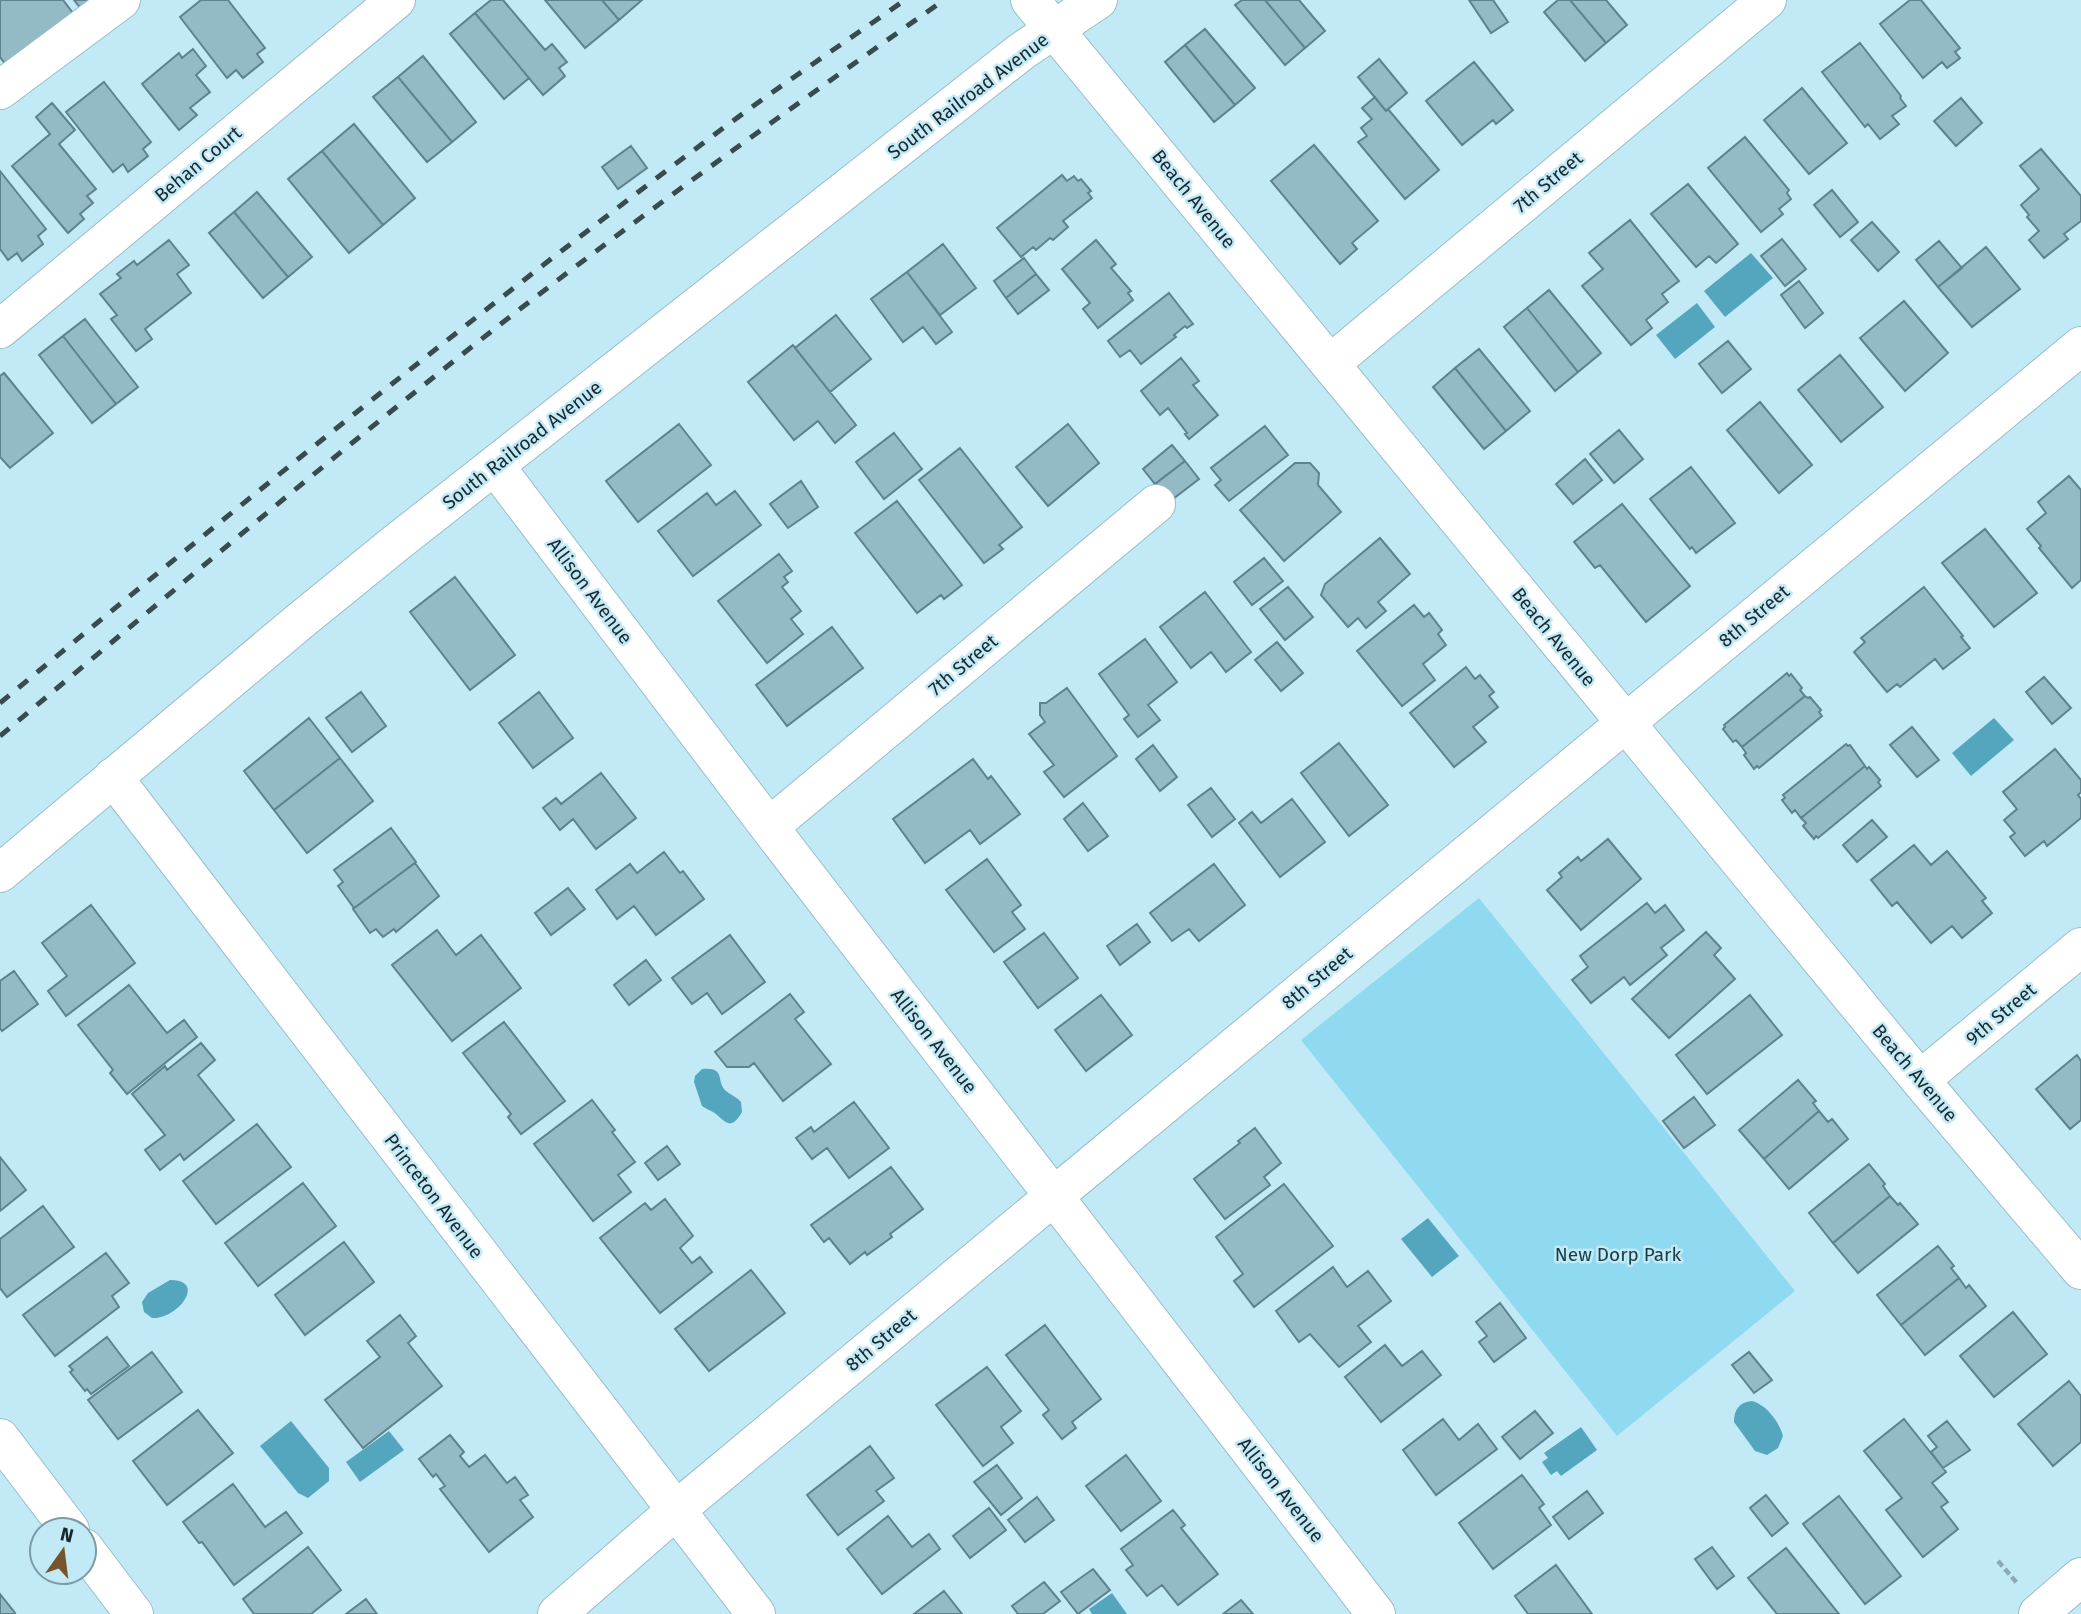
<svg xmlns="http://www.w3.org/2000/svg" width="2081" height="1614" font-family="'Fira Sans',sans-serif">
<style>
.green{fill:#90daf1}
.water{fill:#54a6be}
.building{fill:#94bac6;stroke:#5e838e;stroke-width:2}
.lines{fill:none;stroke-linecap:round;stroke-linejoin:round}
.minor-casing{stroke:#98beca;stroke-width:40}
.path{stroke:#8baab4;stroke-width:4.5;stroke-dasharray:7 3.5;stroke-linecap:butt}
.minor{stroke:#fff;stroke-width:38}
.rail{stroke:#374b51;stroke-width:5;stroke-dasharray:12 12;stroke-linecap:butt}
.labels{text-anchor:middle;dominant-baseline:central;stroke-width:5;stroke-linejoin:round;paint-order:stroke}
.street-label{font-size:19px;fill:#19282d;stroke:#c2e9f6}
.park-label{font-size:19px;fill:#173d48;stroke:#c2e9f6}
</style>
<rect width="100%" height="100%" fill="#c2e9f6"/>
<!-- green -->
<path class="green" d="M1479,898L1795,1291L1617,1436L1301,1040Z"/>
<!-- water -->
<path class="water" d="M1751,253L1773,278L1725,317L1704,291Z
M1697,303L1715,327L1675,359L1656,335Z
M1994,718L2014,740L1971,776L1952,753Z
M702,1069C727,1067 715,1081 726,1091C731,1095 737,1097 741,1102L742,1112C730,1133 725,1120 713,1112C709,1110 705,1108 702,1106L694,1082L695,1076Z
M1428,1218L1459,1256L1432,1277L1401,1239Z
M170,1280C208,1280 177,1320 152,1318L144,1312L142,1302L148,1293Z
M1752,1401C1767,1405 1779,1422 1783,1436L1778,1448L1767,1455L1755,1451L1734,1422C1734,1410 1739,1402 1752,1401Z
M291,1421L329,1468V1481L308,1498L298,1493L260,1446Z
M1581,1427L1597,1450L1561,1476L1557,1471L1551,1475L1542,1462L1548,1458L1544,1453Z
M389,1431L404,1450L360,1482L346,1462Z
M1112,1593L1127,1614H1092L1089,1609Z"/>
<!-- building -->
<path class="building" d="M0,0H63L76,17L10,70L0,57Z
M74,0H105L86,15Z
M201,0H228L265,48L257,54L263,62L243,78L236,70L227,78L180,17Z
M491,0H503L545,50L552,44L567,62L559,68L565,76L543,95L475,13Z
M545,0H602L619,20L585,48Z
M602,0H642L619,20Z
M1242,0H1265L1305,48L1285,65L1235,5Z
M1265,0H1299L1325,31L1305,48Z
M1469,0H1493L1508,22L1491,33Z
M1558,0H1570L1606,43L1585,61L1544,12Z
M1570,0H1606L1627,25L1606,43Z
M1910,0H1921L1960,48L1955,52L1960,58L1947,68L1942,62L1923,78L1880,24Z
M475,13L529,78L504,99L450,34Z
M1205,29L1255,88L1235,105L1185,45Z
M1860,43L1901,96L1900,98L1906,106L1892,116L1899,124L1880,139L1868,124L1865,127L1822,72Z
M1185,45L1235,105L1214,122L1165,62Z
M193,49L206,66L196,75L210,92L190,108L197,115L179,130L142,84L179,53L182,58Z
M423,56L476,122L452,142L398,77Z
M1379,59L1407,93L1386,111L1358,77Z
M1474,62L1513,110L1496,124L1493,120L1462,145L1426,101Z
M398,77L452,142L427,162L373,97Z
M104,82L151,142L143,149L148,156L128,172L123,164L113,172L66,112Z
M1802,88L1847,143L1809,174L1764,120Z
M1375,97L1386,111L1388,109L1439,170L1405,199L1358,142L1367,136L1361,128L1372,119L1362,108Z
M1961,98L1982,123L1956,146L1934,121Z
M52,103L75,130L59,144L96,189L87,196L93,203L80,214L84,219L68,233L12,166L50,134L36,117Z
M354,124L415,198L383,225L322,151Z
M1745,137L1789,190L1787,193L1791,199L1779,209L1783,214L1761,232L1708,168Z
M1314,145L1378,221L1352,243L1357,249L1340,264L1271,181Z
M631,146L647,168L618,189L602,167Z
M2041,149L2081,196V221L2064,234L2068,239L2044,258L2029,240L2039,231L2027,217L2029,215L2021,205L2039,189L2020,166Z
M322,151L383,225L349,253L288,179Z
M0,171L46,229L38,236L43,244L22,261L17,253L8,260L0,249Z
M1062,175L1067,181L1074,176L1078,181L1081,179L1091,191L1088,193L1092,198L1063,221L1068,227L1053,240L1050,238L1036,250L1033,247L1021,257L997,228Z
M1688,184L1738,244L1716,263L1709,256L1696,267L1651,214Z
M1832,190L1858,222L1840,237L1814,205Z
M257,192L312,257L288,277L234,212Z
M234,212L288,277L263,298L209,233Z
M1630,220L1679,281L1662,294L1668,302L1646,320L1652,328L1631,345L1582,286L1603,269L1589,253Z
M1872,222L1899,252L1878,271L1851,240Z
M1782,239L1806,269L1785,286L1761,256Z
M169,240L189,265L177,274L191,293L145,329L152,339L136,351L111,319L117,315L100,294L121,278L117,274L134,261L137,265Z
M1096,240L1116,264L1111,268L1131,291L1128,293L1133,300L1098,328L1083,309L1090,303L1062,269Z
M1939,241L1962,268L1938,287L1916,260Z
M943,244L976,288L940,315L907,272Z
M1986,247L2020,289L1972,327L1938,287Z
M1024,258L1036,274L1006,298L994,281Z
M907,272L952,332L936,344L923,327L903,342L871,299Z
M1036,274L1049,290L1018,314L1006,298Z
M1799,281L1823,313L1805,328L1781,295Z
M1549,290L1601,353L1578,372L1527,308Z
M1169,293L1193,324L1187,328L1185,326L1174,335L1176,337L1141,364L1130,350L1120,357L1108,341Z
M1904,301L1948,353L1905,391L1860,338Z
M1527,308L1578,372L1555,391L1504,327Z
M836,315L871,359L830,392L795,348Z
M85,319L138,387L116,404L63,336Z
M63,336L116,404L92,423L39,355Z
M1728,341L1751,369L1722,393L1699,364Z
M793,345L856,425L835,443L818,421L794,440L748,382Z
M1479,349L1530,411L1506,431L1455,368Z
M1840,355L1883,407L1841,442L1798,390Z
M1181,358L1199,381L1193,385L1218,415L1189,439L1185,434L1187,433L1168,408L1160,415L1141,391Z
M1455,368L1506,431L1484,449L1433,387Z
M4,373L53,433L10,468L0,457V376Z
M1760,402L1812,465L1779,493L1727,430Z
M679,424L711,465L638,522L606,481Z
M1068,424L1099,463L1048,506L1016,467Z
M1265,426L1288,455L1229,501L1215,485L1221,480L1211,468Z
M1619,430L1643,459L1614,483L1590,454Z
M894,433L922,469L884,499L856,462Z
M1172,445L1185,461L1155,484L1143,469Z
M960,448L1022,527L999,545L1003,549L984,563L919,480Z
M1585,459L1602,480L1573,504L1556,484Z
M1185,461L1199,479L1169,502L1155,484Z
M1295,463H1310L1319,473L1318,485L1341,512L1284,561L1240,510Z
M1691,467L1735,523L1696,553L1692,547L1690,549L1650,499Z
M2069,476L2081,490V580L2072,588L2039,548L2041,546L2027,529L2046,513L2038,502Z
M801,481L818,507L788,528L770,504Z
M735,491L761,525L693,576L658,531L707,493L716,505Z
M897,501L962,585L944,599L941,595L917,613L855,533Z
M1622,504L1690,586L1646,622L1600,565L1595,568L1574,542Z
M1985,529L2037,593L1994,627L1942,563Z
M1380,538L1410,574L1378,602L1386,611L1366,628L1358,618L1348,627L1321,595L1325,584Z
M779,554L792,571L784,577L788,582L782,587L801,611L791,619L803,634L767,663L718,601Z
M1264,558L1283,581L1252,605L1234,582Z
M455,577L515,655L470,690L410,612Z
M1288,587L1313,617L1285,640L1260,609Z
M1924,587L1963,636L1961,637L1970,648L1943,669L1935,659L1900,687L1897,684L1887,692L1854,652L1865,642L1861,638Z
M1205,592L1251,652L1226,672L1211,652L1191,668L1160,627Z
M1414,605L1424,617L1429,613L1442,630L1438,634L1446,645L1423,664L1435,680L1402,706L1357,651Z
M832,627L863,668L787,726L756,685Z
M1145,639L1177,682L1148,705L1160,720L1138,737L1124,719L1129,715L1099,674Z
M1277,642L1303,673L1281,691L1255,660Z
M1466,667L1475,679L1480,675L1494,692L1489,696L1498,707L1473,727L1486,742L1454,767L1410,713Z
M1787,673L1789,676L1791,674L1802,688L1800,690L1805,696L1742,747L1736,740L1733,742L1723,729L1725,727L1724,725Z
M2044,677L2071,708L2052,724L2026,692Z
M1067,688L1117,756L1064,797L1044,772L1054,765L1029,734L1045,722L1040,715V703H1046Z
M361,692L386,726L352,752L326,718Z
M539,692L573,738L533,768L499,723Z
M1805,696L1808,698L1810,697L1821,710L1819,712L1822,716L1759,768L1757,766L1754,769L1744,755L1746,753L1742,747Z
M309,718L340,758L274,810L244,771Z
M1912,727L1939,760L1917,777L1890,745Z
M1339,743L1388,805L1349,836L1301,773Z
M1846,744L1848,746L1850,745L1865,766L1801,818L1795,810L1792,813L1782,800L1785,798L1783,795Z
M1153,745L1177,777L1160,791L1136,759Z
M2055,749L2081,780V792L2078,795L2081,799V818L2047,846L2044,841L2025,856L2010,837L2015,833L2004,820L2017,809L2003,792Z
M340,758L373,801L307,853L274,810Z
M973,759L988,779L991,776L1020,814L980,844L970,830L925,863L893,819Z
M1865,766L1867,769L1869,767L1880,780L1878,782L1881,786L1818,838L1816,836L1814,839L1803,826L1806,823L1801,818Z
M601,773L636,818L596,849L573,819L560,830L543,808L556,798L561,804Z
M1211,788L1235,819L1212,837L1188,805Z
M1292,799L1325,842L1280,877L1239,823L1252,812L1261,823Z
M1083,803L1108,836L1088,851L1064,819Z
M1872,820L1887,837L1857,862L1843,845Z
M391,828L416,862L354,908L338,886L343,882L334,870Z
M1608,839L1641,879L1581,930L1547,890L1562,877L1559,873L1578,857L1581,861Z
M1914,845L1931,865L1947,851L1986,898L1982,901L1992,913L1962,938L1952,926L1931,943L1897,902L1892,906L1871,880Z
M664,852L680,873L683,871L704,899L656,935L634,906L617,919L596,890L630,864L637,873Z
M987,859L1021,905L1012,912L1025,929L994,952L946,890Z
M415,863L439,896L396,932L394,929L383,937L376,929L370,933L353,909Z
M1214,864L1245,905L1199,941L1189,929L1172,941L1150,913Z
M568,888L585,909L551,935L535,913Z
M1647,903L1655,913L1665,905L1684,930L1661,948L1667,955L1630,985L1624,977L1591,1003L1572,980L1588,967L1580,956Z
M91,905L135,963L66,1016L48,991L67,976L42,943Z
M1137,924L1150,942L1120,965L1107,946Z
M437,930L456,955L481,935L521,988L452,1041L392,965Z
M1706,932L1721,948L1714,955L1735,979L1669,1038L1632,999Z
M1044,933L1078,978L1038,1008L1004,962Z
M730,935L765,982L722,1014L707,993L692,1004L672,978Z
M646,960L661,980L629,1005L614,985Z
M14,971L38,1004L2,1031L0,1028V981Z
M129,985L167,1033L184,1020L197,1037L127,1094L110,1073L113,1070L78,1025Z
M790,994L804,1012L795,1019L831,1064L783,1101L754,1063L749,1067H727L715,1052Z
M1101,995L1132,1035L1086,1071L1055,1030Z
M1750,995L1782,1035L1707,1094L1676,1055Z
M504,1022L565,1101L521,1134L508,1117L511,1114L463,1053Z
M201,1043L215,1060L198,1075L234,1120L184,1160L180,1154L160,1170L145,1150L165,1135L132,1094L165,1066L167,1070Z
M2077,1055L2081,1061V1120L2070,1129L2036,1089Z
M1798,1080L1816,1101L1813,1103L1819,1111L1764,1159L1739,1130Z
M1694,1097L1715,1125L1684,1148L1663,1121Z
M592,1100L615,1130L612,1132L635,1162L618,1175L631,1192L593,1221L534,1144Z
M854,1102L889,1148L849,1178L827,1148L812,1159L796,1138L811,1127L814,1132Z
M1819,1111L1828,1122L1832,1119L1848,1139L1789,1189L1764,1159Z
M257,1124L291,1167L216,1224L183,1181Z
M1255,1128L1281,1163L1264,1177L1270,1185L1225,1219L1194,1179L1240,1143L1238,1141Z
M667,1146L680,1164L658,1180L645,1163Z
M0,1157L26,1190L0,1211Z
M1869,1164L1885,1184L1883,1186L1890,1196L1833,1243L1809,1213Z
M891,1167L923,1209L890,1234L892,1237L867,1255L865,1252L850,1264L829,1238L824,1242L811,1225Z
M303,1183L336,1226L258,1286L225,1243Z
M1284,1184L1333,1246L1254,1307L1234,1281L1243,1274L1216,1237Z
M1890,1196L1898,1205L1900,1203L1918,1224L1858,1273L1833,1243Z
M665,1199L693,1236L680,1248L692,1263L700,1257L712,1272L660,1313L600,1238L645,1203L651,1210Z
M43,1206L74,1247L7,1297L0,1288V1239Z
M344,1242L374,1282L305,1335L275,1295Z
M1938,1246L1954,1266L1951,1268L1959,1278L1901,1325L1877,1295Z
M106,1253L129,1283L112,1296L119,1307L55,1356L23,1315Z
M1333,1267L1347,1287L1368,1271L1391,1301L1358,1326L1371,1342L1339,1367L1310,1334L1299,1342L1276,1311Z
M751,1270L785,1313L709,1371L675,1329Z
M1959,1278L1966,1288L1969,1285L1986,1306L1925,1355L1901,1325Z
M1500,1303L1526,1338L1494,1362L1479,1342L1487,1336L1476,1322Z
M2013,1312L2047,1354L1994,1397L1960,1356Z
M400,1315L416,1336L408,1343L442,1386L363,1448L325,1400L380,1357L367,1341Z
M1045,1325L1101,1399L1072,1422L1076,1428L1062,1439L1043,1415L1049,1410L1006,1355Z
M107,1337L129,1366L91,1394L87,1389L85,1391L70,1372L73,1370L69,1366Z
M1385,1345L1402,1366L1422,1351L1441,1375L1381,1422L1345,1377Z
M152,1352L182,1392L118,1439L88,1400Z
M1749,1352L1772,1380L1754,1393L1732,1365Z
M987,1367L1021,1411L1001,1427L1013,1443L983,1466L936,1405Z
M2069,1381L2081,1396V1442L2053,1466L2018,1424Z
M198,1410L233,1453L167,1505L133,1461Z
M1535,1411L1553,1433L1520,1459L1502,1437Z
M1443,1419L1459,1440L1478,1424L1497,1449L1436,1495L1403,1450Z
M1904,1419L1946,1472L1932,1483L1948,1502L1941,1507L1958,1529L1923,1557L1886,1510L1902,1498L1864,1451Z
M1947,1421L1970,1450L1943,1468L1931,1452L1937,1447L1928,1436Z
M450,1435L464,1452L460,1456L469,1467L485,1455L507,1483L515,1477L528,1495L520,1500L533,1517L489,1552L440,1489L445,1486L436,1474L433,1477L419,1459Z
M870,1446L894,1478L876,1491L884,1501L838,1535L807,1495Z
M1126,1455L1161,1501L1121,1531L1086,1486Z
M997,1465L1022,1498L1001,1515L974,1482Z
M1522,1475L1544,1504L1539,1508L1551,1525L1493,1569L1459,1523Z
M233,1484L265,1527L286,1512L302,1533L234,1585L202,1542L199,1543L183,1522Z
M1587,1491L1603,1513L1569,1539L1553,1517Z
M1766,1495L1788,1523L1772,1536L1750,1508Z
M1839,1496L1901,1576L1865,1604L1803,1524Z
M1037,1497L1054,1520L1025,1542L1008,1520Z
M989,1508L1006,1530L970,1558L953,1536Z
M1173,1510L1185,1525L1181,1528L1218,1574L1178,1605L1162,1585L1147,1596L1126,1570L1133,1565L1121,1549Z
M888,1516L912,1547L929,1534L940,1549L882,1594L847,1549Z
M308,1547L341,1590L311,1614H254L243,1599Z
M1712,1547L1734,1576L1717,1589L1695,1559Z
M1786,1548L1839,1614H1777L1748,1578Z
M1556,1565L1592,1614H1528L1515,1596Z
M1093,1569L1110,1590L1078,1614L1061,1592Z
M1044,1582L1060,1601L1043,1614H1018L1012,1606Z
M944,1591L962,1614H914Z
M0,1594L15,1613L14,1614H0Z
M366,1599L377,1614H346Z
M1241,1600L1253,1614H1223Z"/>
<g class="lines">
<defs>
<path id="minor" d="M1030,0L1920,1080L2081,1270
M0,90L121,0
M0,329L396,0
M1330,364L1767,0
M495,466L769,827L1376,1614
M113,777L756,1614
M769,827L1156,504
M0,873L300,621L396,543L1022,51L1098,0
M1920,1080L2081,947
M0,1438L70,1530
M84,1548L134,1614
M557,1614L675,1511L1054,1196L2081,346
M2038,1614L2081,1577"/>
</defs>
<!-- minor casing -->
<use href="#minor" class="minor-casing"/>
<!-- path -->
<path class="path" d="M1998,1561L2017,1583"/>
<!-- minor -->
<use href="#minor" class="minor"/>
<!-- rail -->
<path class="rail" d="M0,703C238,506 478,311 726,126C784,83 845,42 905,0
M0,736C166,597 331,457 502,323C646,211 795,105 944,0"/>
</g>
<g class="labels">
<!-- street labels -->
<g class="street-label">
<text transform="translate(968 96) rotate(-37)">South Railroad Avenue</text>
<text transform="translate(198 164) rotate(-40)">Behan Court</text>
<text transform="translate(1548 182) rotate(-40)">7th Street</text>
<text transform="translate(1194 199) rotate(51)">Beach Avenue</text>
<text transform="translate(522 445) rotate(-38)">South Railroad Avenue</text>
<text transform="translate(590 591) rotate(53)">Allison Avenue</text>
<text transform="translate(1754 616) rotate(-40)">8th Street</text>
<text transform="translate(1554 637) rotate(51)">Beach Avenue</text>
<text transform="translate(963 665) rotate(-40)">7th Street</text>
<text transform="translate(1317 978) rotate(-40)">8th Street</text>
<text transform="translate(2001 1014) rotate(-40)">9th Street</text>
<text transform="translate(934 1041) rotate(52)">Allison Avenue</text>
<text transform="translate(1915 1073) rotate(50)">Beach Avenue</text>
<text transform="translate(434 1196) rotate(53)">Princeton Avenue</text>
<text transform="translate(881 1340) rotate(-40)">8th Street</text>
<text transform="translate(1281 1490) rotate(52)">Allison Avenue</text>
</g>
<!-- park labels -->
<g class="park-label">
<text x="1618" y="1254">New Dorp Park</text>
</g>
</g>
<!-- north arrow -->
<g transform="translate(63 1551) rotate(14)"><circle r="33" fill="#c2e9f6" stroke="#7e9ca6" stroke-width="2"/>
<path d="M0-5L12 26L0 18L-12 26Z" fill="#76542c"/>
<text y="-10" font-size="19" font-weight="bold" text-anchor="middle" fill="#19282d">N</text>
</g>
</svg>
